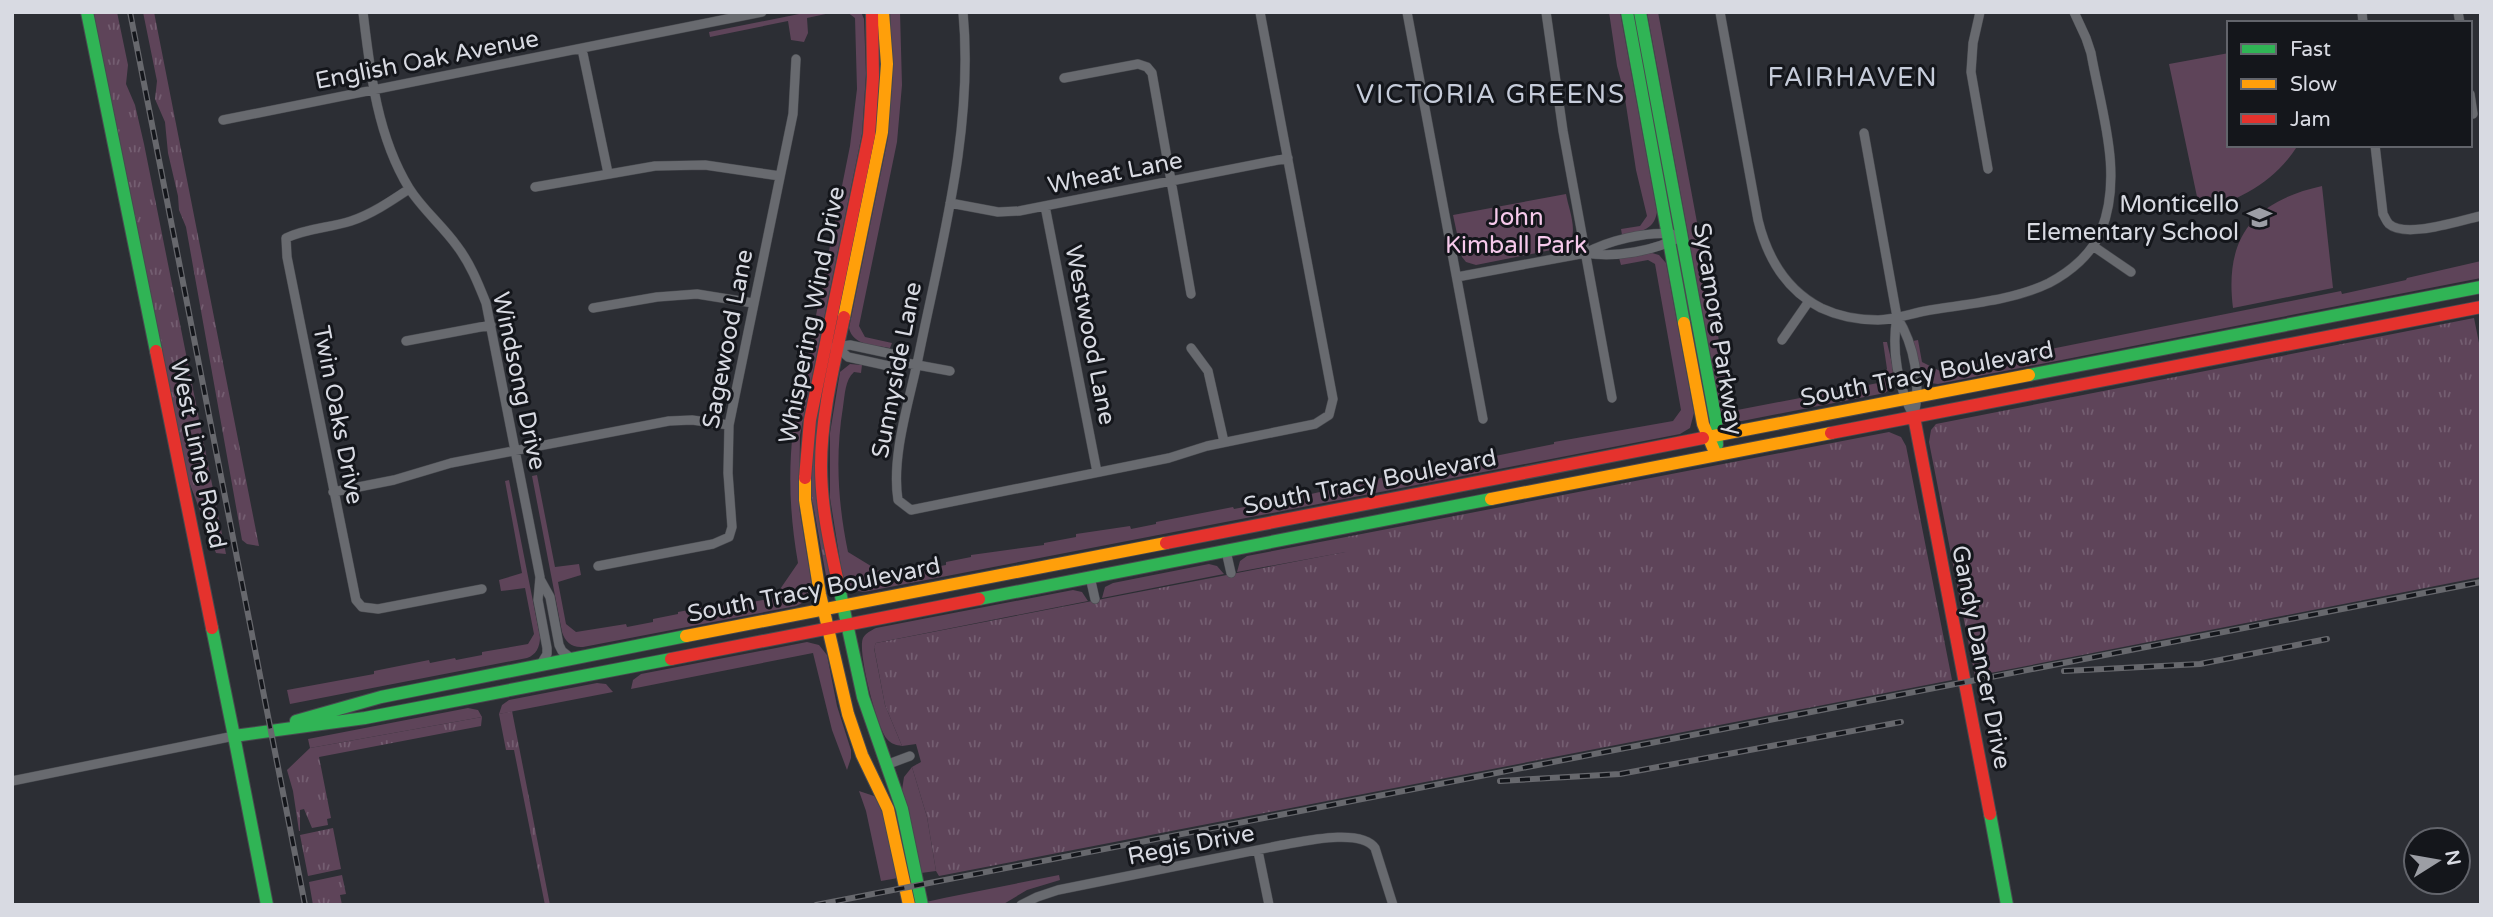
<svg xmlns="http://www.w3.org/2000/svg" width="2493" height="917" font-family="'Varela Round',sans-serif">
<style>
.grass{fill:url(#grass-tufts)}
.green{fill:#5e4459}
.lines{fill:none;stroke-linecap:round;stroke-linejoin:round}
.street-casing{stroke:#484a4f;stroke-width:10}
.fast-casing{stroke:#484a4f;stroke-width:14}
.slow-casing{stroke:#484a4f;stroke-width:14}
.jam-casing{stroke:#484a4f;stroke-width:14}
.street{stroke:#686a6f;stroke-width:9}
.fast{stroke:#30b455;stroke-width:12}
.slow{stroke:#ff9f0a;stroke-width:12}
.jam{stroke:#e5322d;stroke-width:12}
.rail-casing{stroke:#67686d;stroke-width:6}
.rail{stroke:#14161b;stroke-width:3.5;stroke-dasharray:10;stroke-linecap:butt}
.labels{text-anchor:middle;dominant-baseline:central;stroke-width:6;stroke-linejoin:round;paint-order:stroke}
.street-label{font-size:24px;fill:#d8dae2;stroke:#14161b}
.poi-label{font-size:24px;fill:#d8dae2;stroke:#14161b;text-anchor:end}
.park-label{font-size:24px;fill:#f6c9eb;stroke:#14161b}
.neighbourhood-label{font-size:26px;letter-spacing:2px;fill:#c6ccda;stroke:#14161b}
</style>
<defs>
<pattern id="grass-tufts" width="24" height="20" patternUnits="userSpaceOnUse" patternTransform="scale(1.75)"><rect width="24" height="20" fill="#5e4459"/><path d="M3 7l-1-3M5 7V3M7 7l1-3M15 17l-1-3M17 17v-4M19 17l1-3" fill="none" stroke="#745e71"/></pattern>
</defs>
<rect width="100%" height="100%" fill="#2c2e34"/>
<!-- grass -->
<path class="grass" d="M92,12H117L128,65L126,84L135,105L144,144L226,554L216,553L185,471Z
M143,12H154L259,546L247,544L242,540L186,227L179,210L178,196L168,153L165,122L155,99L157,81Z
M2474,318L2481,353V577L1975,676L1929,442L1931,430L1936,424Z
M827,372L824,400L832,583H829L827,581L813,504C800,472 815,404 827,372Z
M1889,432L1901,437L1906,446L1952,680L939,876L936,871L927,817L912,767L921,762L916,744L902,746L885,705L874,647L876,643L1345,552L1346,537Z
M512,711L550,905H545L514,750H506L499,714Z
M482,717L481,726L319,757L331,818L327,819L328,825L312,828L304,809L300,810V831H299L293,791L287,770L310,748Z
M333,828L341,869L308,876L300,835Z
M342,875L346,894L340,895L342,905H313L309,882Z"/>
<!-- green -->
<path class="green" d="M809,12H835L807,18L808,33L804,42L791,40L788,21L710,37L709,32Z
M847,12H861L864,19L866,74L862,134L800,435L799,507L812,586C811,597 807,601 796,606L583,647C572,648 565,642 562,632L532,476L537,475L555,567L579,564L581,575L558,582L566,624L576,632L626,624L627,627L653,622V619L678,614V612L704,607L705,609L731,604V606L774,598L798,563C790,517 788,475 793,430L850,146L857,89L855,18Z
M890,12H900L902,85L897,142L859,326L865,337L892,343L890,348C875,345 853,346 849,328L888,138L893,74Z
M1609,12H1620L1657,212C1654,231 1639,232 1622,235L1621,229L1640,226L1647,216L1636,170L1624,92L1617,66Z
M1647,12H1658L1732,411L1878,383L1887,369L1883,342H1887C1890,358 1900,381 1885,393L1742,421H1731L1721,412Z
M2229,53V145H2298C2276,181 2239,201 2200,211L2169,64Z
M2322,186L2333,288L2233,308C2224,237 2254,201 2322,186Z
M1566,194C1569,211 1580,234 1566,247L1476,265L1466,262L1462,257L1453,215Z
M1652,253L1659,255L1666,263L1694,413L1690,428L1680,434L864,592L853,590L843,579L830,498V433L840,372L850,364L862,365L861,373L854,372C845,380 845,394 843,407C835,456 838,504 848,552L884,574L916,568L917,570L946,565V562L971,557V555L1044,545V543L1076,537V534L1130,526L1131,529L1156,524V522L1233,507L1234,509L1284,499V497L1310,492L1311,494L1389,476L1390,479L1490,459V457L1554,444V442L1673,421L1681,410L1655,264L1648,260L1621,265L1619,258Z
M2481,261V278L1938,384C1915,383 1917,359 1913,341L1918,340L1922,362L1940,371L2341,291L2342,294L2406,280L2407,278Z
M509,480L540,637C540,647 536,655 527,658L290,704L287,690L374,674V671L429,660L430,663L455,658L456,660L482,655V652L528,644L534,634L525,588L501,591L499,580L522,573L505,481Z
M1346,537V552L1237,572L1240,561L1247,556Z
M1209,564L1217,566L1224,574L1102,598L1105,587L1113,583Z
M1073,590L1082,592L1088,601L876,643L874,648L885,705L902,746C896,745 891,744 887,739C877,728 857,651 863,638C866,633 870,631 876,628Z
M807,642L819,645L827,655L837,706L851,750V758L847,770L832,730L813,653L631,689L633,680L641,674Z
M597,683L606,684L613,692L499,714L502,705L509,700Z
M468,708L478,710L482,717L310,748L308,739Z
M912,767L927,817L936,871L921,873L902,790L904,777Z
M859,791L874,796L883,808L898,878L881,881L866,811Z
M1059,875L1060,880L1027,890L1002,905H927L926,902L944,898Z"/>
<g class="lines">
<defs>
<path id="street" d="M363,12C370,71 377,136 409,188C422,209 442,225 457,246C470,263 478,283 486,303L540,577L538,600L547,648V654L541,664
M963,12C974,129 941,245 918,359C909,402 891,457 898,500L911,510L1169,458L1207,446L1315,424L1329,415L1333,399L1260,12
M1407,12L1483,419
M1546,12L1563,131L1612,398
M1720,12L1758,220C1767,257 1786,290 1821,308C1838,316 1859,320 1878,320C1893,320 1910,314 1925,311C1965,304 2012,301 2049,283C2070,272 2092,254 2101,231C2124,175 2101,110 2091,53L2086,38L2074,12
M1980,12L1973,43L1971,72L1988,169
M2362,12L2363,23
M2458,12L2460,23
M582,49L608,173
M1064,78L1138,64L1147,67L1152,73L1191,294
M2470,94L2473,114
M223,120L762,12
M1864,133L1897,317C1915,346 1921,383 1914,417
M2375,145L2383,214C2385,217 2386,221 2389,224C2406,239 2460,220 2481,216
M535,187L655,166L705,165L780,176
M409,189C391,201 372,214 351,221C329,228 307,228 286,238L287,257L356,600L362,607L378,609L482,589
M950,203L998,212L1019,211L1288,158
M1045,206L1097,472
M2093,246L2131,272
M1586,253C1607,241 1647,231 1672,234
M1457,277L1586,253C1615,258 1655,251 1682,236
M593,308L657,297L697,294L753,303
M1897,317C1891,350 1898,387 1914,417
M1782,340L1809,301
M406,341L491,325
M834,347L850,345L892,354L901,362L950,371
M838,348L848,357L889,366L901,362
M1191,348L1208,371L1224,442
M333,492L394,480L451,463L669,421L692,420L729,425
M1226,551L1231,573
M598,566L713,544L729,537L732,527L728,473L729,425L793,114L796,59
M1090,577L1095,599
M540,579L550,597L559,645L562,651L572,659
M886,765L910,756
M12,781L234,736
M1258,851L1269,905
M1021,905L1037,897L1058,890L1282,845C1305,841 1361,828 1375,848L1393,905"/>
<path id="fast" d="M87,12L156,351
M1627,12L1684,323
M1640,12L1716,421L1717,445
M2029,375L2481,287
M837,578L863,697L902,809L922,905
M979,599L1491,499
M212,628L234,736L365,718L671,659
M296,721L381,697L686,636
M234,736L267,905
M1990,814L2007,905"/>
<path id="slow" d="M844,317L882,132L887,64L883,12
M1684,323L1703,424L1716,455
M1703,438L2029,375
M805,478V500L820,594L848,714L862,755L888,809L909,905
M1491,499L1831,433
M686,636L1166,543"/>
<path id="jam" d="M156,351L212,628
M1914,417L1990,814
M1831,433L2481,307
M805,478L810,420L869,135L873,77L872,12
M1166,543L1703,438
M837,578C829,542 821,504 821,466C821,416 834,365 844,317
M671,659L979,599"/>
</defs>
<!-- street casing -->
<use href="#street" class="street-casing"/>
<!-- fast casing -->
<use href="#fast" class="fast-casing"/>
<!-- slow casing -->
<use href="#slow" class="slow-casing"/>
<!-- jam casing -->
<use href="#jam" class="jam-casing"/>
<!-- street -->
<use href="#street" class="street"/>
<!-- fast -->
<use href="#fast" class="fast"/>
<!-- slow -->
<use href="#slow" class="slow"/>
<!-- jam -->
<use href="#jam" class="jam"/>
<defs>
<path id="rail" d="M130,12L305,905
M2064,671L2200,664L2327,639
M1500,781L1620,774L1901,722
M816,905L2481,582"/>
</defs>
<!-- rail casing -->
<use href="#rail" class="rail-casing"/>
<!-- rail -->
<use href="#rail" class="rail"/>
</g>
<!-- icons -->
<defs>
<symbol id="school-bare" viewBox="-9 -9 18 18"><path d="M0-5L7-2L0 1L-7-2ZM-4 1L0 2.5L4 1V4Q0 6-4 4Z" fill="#9c9ea5" stroke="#14161b" stroke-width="2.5" paint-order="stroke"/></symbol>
</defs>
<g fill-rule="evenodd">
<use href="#school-bare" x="2242" y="200" width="35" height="35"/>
</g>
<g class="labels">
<!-- street labels -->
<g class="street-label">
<text transform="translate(427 60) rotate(-11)">English Oak Avenue</text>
<text transform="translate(1115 173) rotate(-11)">Wheat Lane</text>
<text transform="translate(812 315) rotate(-79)">Whispering Wind Drive</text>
<text transform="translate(1718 329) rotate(81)">Sycamore Parkway</text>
<text transform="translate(1090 335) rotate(79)">Westwood Lane</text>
<text transform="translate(728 339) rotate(-79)">Sagewood Lane</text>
<text transform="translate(897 370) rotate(-79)">Sunnyside Lane</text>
<text transform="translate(1927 374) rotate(-11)">South Tracy Boulevard</text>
<text transform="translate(519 381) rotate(78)">Windsong Drive</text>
<text transform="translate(338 415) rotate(79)">Twin Oaks Drive</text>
<text transform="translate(198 454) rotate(78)">West Linne Road</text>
<text transform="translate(1370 482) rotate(-11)">South Tracy Boulevard</text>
<text transform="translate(814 590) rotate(-11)">South Tracy Boulevard</text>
<text transform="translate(1981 657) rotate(79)">Gandy Dancer Drive</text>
<text transform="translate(1191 845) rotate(-11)">Regis Drive</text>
</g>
<!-- poi labels -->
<g class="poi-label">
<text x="2239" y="204">Monticello<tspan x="2239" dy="28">Elementary School</tspan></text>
</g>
<!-- park labels -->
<g class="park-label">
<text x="1516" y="217">John<tspan x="1516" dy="28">Kimball Park</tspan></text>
</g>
<!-- neighbourhood labels -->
<g class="neighbourhood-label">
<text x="1853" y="77">FAIRHAVEN</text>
<text x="1491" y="94">VICTORIA GREENS</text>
</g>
</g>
<!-- border -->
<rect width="2493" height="917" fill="none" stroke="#d8dae2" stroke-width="28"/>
<!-- legend -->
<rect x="2227" y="21" width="245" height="126" fill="#14161b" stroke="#62646b" stroke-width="2"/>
<rect x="2241" y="44" width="35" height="10" fill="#30b455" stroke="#62646b" stroke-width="2"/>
<text x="2290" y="56" font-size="21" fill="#d8dae2">Fast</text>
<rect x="2241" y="79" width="35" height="10" fill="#ff9f0a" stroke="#62646b" stroke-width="2"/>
<text x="2290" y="91" font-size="21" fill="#d8dae2">Slow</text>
<rect x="2241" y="114" width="35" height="10" fill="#e5322d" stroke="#62646b" stroke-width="2"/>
<text x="2290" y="126" font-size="21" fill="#d8dae2">Jam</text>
<!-- north arrow -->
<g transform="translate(2437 861) rotate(79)"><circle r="33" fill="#14161b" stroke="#62646b" stroke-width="2"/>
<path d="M0-5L12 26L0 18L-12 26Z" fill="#9c9ea5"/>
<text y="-10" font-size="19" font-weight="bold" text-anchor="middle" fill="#d8dae2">N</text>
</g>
</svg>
